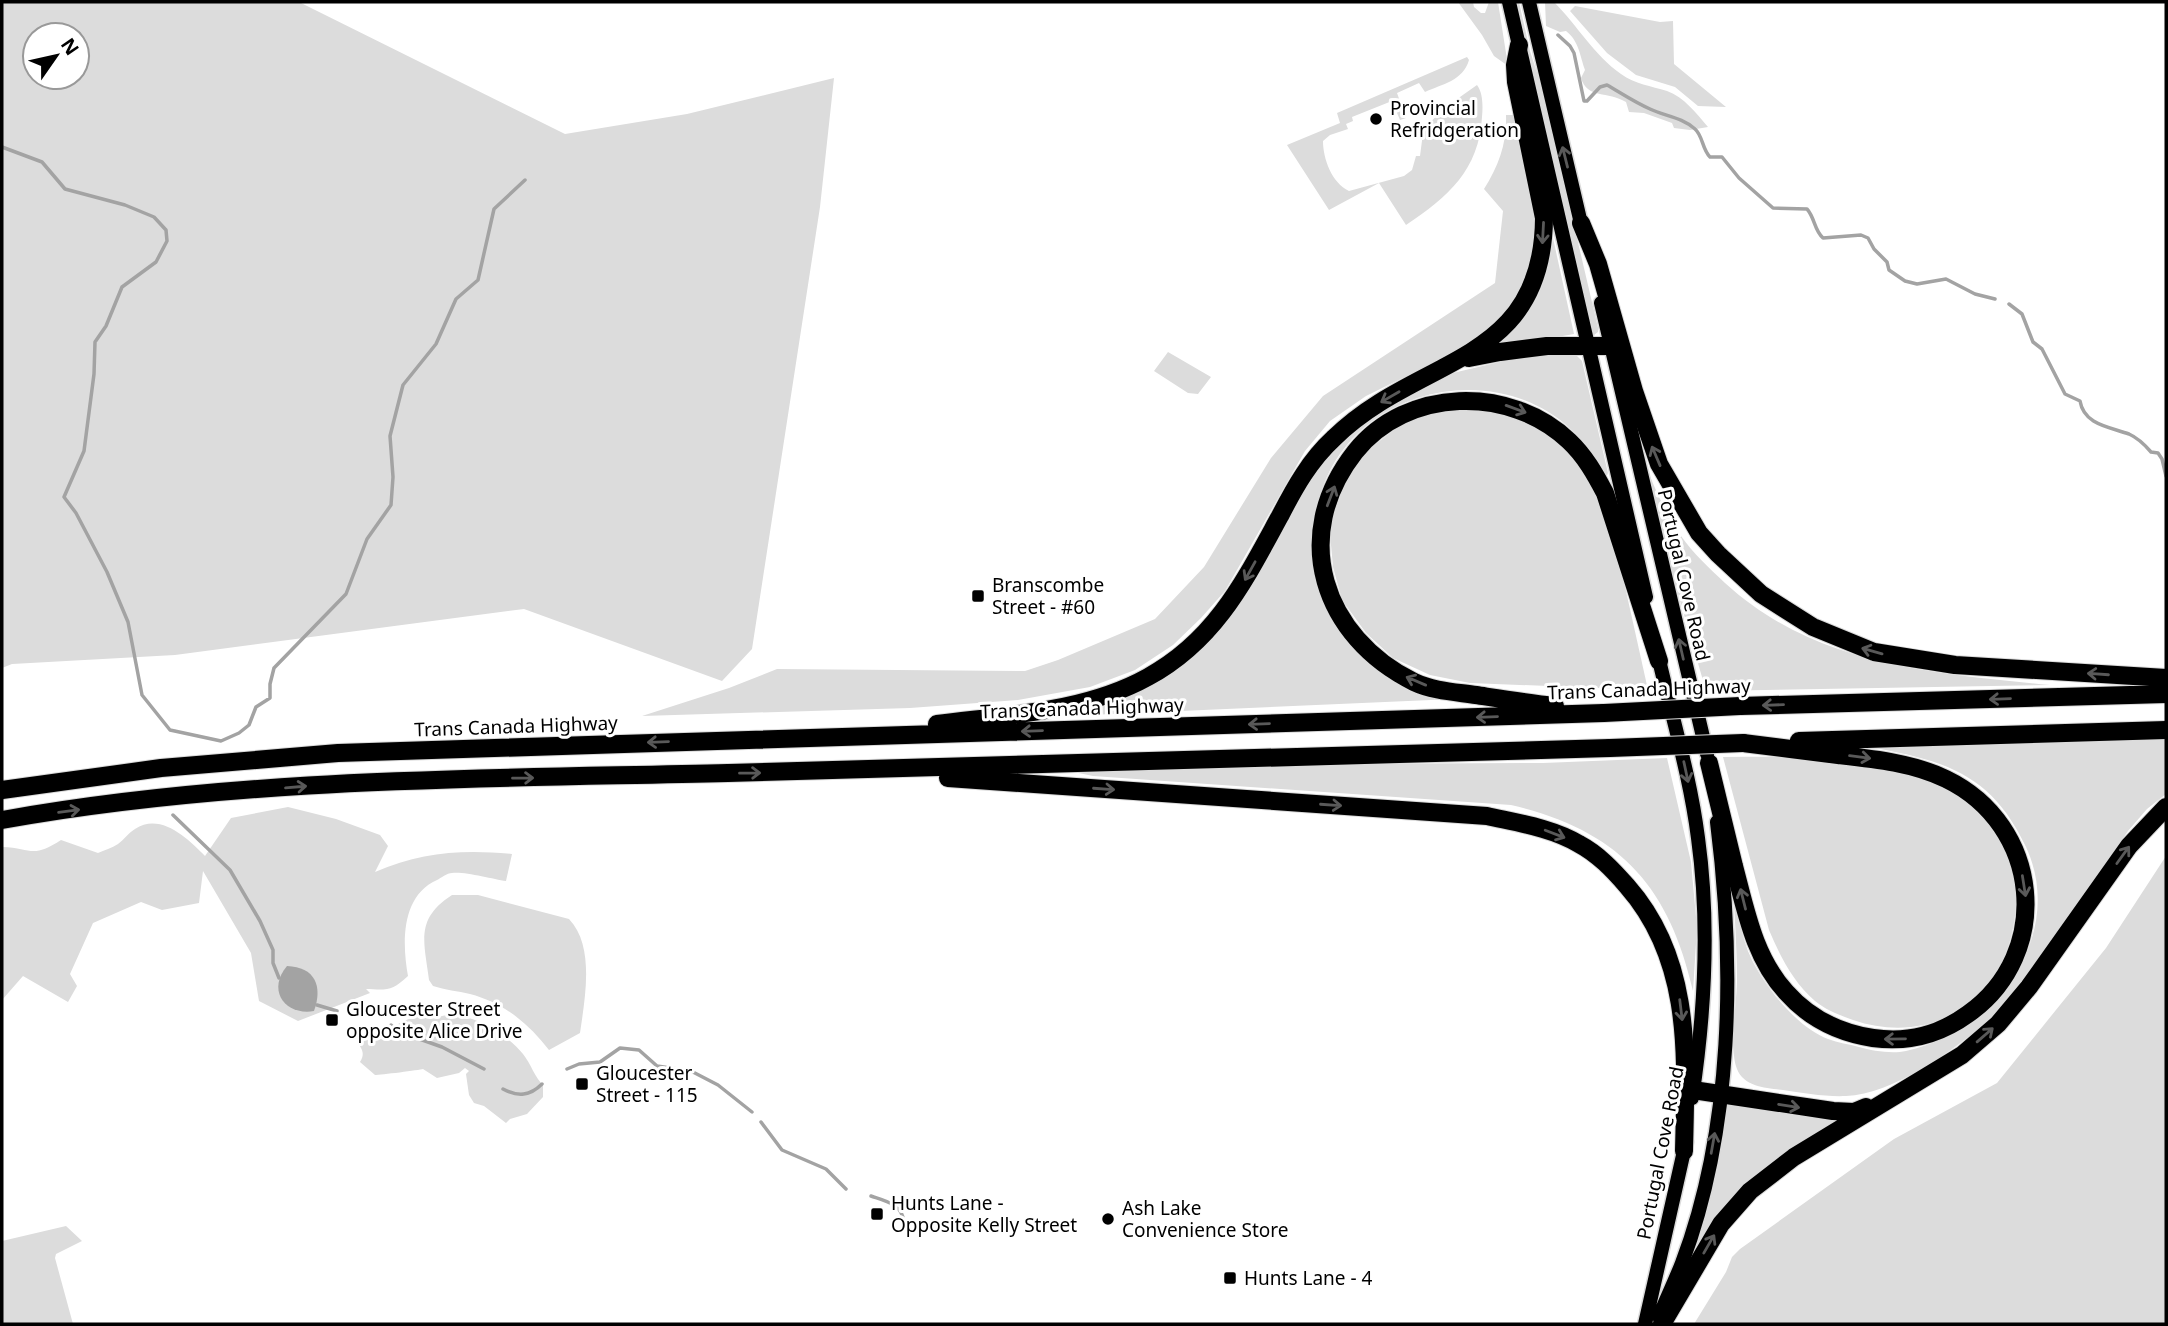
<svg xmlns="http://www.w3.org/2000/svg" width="2168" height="1326" font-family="'Noto Sans',sans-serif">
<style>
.green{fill:#dcdcdc;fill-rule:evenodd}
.water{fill:#a3a3a3}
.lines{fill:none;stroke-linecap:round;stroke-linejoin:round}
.stream{stroke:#a3a3a3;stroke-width:3.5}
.primary-casing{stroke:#dbdbdb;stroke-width:17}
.highway-casing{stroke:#dbdbdb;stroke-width:20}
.primary{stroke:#000;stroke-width:14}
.highway{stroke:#000;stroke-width:18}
.highway-bridge-casing{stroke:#dbdbdb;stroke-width:20;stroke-linecap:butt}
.highway-bridge{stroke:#000;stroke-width:18}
.oneway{stroke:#595959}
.poi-dot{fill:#000;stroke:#fff;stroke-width:2.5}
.labels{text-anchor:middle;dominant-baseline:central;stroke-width:6;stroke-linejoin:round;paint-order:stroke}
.poi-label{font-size:19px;fill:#000;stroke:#fff;text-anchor:start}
.street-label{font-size:19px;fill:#000;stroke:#fff}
</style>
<rect width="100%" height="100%" fill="#fff"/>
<!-- green -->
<path class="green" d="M2,2H299L565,134L687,114L834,78L820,207L752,649L722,681L524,609L175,655L12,664L2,668ZM35,35H77V77H35Z
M1458,2H1473L1474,7L1481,13H1485L1489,2H1498L1508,66L1494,56L1482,35Z
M1515,2H1519L1530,51L1542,88L1598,328V332L1594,335L1591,334Z
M1545,2H1554C1577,25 1594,55 1621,74C1635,84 1651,86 1667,91C1684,97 1697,114 1708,127L1690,130L1674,128L1672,123L1644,113L1629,112L1626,102C1608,91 1587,99 1581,78L1585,70C1580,56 1579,41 1566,31L1560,32L1546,26Z
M1575,6L1660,22L1673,21L1674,64L1726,107L1698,106L1675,87L1636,75L1607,53L1570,11Z
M1467,57L1469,60C1463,81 1442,84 1425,92L1419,83L1397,93L1406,118L1400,120L1392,101L1352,117L1353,121L1346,124L1348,129L1330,135L1323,141C1323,159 1332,183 1349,191L1404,176L1412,170L1416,156H1420L1423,133L1421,132L1443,109L1477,85C1483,93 1483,106 1482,117C1479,170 1448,197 1406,225L1379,183L1329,210L1287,145L1340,123L1337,113Z
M1506,115H1514L1538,228L1536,254L1520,300L1478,341L1366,396L1330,421L1305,451L1225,591L1201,618L1173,645L1135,670L1090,687L1018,700L910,708L642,716L729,688L777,669L1025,671L1058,660L1155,619L1204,567L1271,458L1323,396L1495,283L1503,211L1484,189C1499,165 1507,143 1506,115Z
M1553,238L1574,334L1488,349C1533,315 1545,294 1553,238Z
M1168,352L1211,377L1198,394L1188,393L1154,371Z
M1574,353L1582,361L1608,473L1606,478C1535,327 1303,383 1315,550C1316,559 1315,569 1317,577C1320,588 1329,599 1335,609C1341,620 1347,637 1356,646C1361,652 1372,655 1379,659C1404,672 1429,686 1454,699L1066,716L1108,703L1179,665L1294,502L1335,441L1440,376L1534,354Z
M1473,405L1526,417L1569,448L1593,485L1616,546L1648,690L1470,683L1430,675L1393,658L1366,633L1342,600L1333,567L1330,534L1336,500L1351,470L1368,450L1411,417Z
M1643,459C1654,486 1664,512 1681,536C1693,553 1709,568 1725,583C1816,666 1933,673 2050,685L1706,691L1672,573Z
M2127,740H2166V794L2147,809L2128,831L2013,998C1975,1035 1901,1094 1846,1096C1827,1097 1801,1093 1783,1090C1766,1088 1744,1087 1737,1069C1729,1050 1737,1001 1737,979C1737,945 1734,912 1733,878C1737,905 1740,936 1752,960C1766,988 1798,1028 1828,1039C1838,1043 1849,1044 1859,1047C1873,1051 1892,1054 1906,1051C1994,1032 2067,936 2026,847C1991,773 1945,761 1870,747Z
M1723,757C1787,757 1857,754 1918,774C1952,784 1993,812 2008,845C2020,873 2018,916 2009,944C2004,958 1999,977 1989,987C1951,1026 1903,1037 1853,1020C1839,1015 1826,1010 1815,1001C1793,982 1780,956 1769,930Z
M1667,758L1691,862L1697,928L1693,991C1669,885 1618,830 1511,805L1093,776L1064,770L1315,764L1543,763Z
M288,807L336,819L380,835L388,846L375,872C421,852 463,849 512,854L506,881C493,879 463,871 452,873C447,873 441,878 437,880C401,896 402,943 408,976C392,991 388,990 366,989L370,993L298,1021L259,1001L251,953L203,871L199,903L162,910L141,902L93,923L70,974L77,986L68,1002L23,976L2,1000V847C32,848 32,859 61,840L98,853C104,850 112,848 118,844C124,840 128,833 135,829C161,812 188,839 205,856L231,818Z
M2166,856V1324H1694L1726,1272L1732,1257L1740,1249L1894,1139L1997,1083L2106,948Z
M452,895H478L569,919C595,946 585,998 580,1033L549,1050C528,1023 504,1003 470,994C458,991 445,990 433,986L429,980C424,941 415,919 452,895Z
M431,1014L436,1018C462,1006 507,1033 523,1054C531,1064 535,1078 543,1085V1097L527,1114L510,1119L506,1123L484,1106L474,1103L469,1095L466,1074L469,1071L465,1068L459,1073L437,1078L423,1069C420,1070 380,1075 375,1075L360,1062C366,1052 361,1049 356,1039C374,1042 383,1031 398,1024C409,1018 419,1015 431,1014Z
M1729,1101L1850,1118L1798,1146L1685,1272L1725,1108Z
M66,1226L82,1241L56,1254L55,1258L73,1324H2V1241Z"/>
<!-- water -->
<path class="water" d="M287,966C315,967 323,986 314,1011C286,1016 266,991 287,966Z"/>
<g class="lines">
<!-- stream -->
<path class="stream" d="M1558,35L1570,46L1574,53L1584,101H1587L1600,87L1607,85C1621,93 1634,102 1650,109C1664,116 1682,117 1695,129C1703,136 1702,149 1710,157H1722L1739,178L1773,208L1807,209C1815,218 1814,230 1823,238L1861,235L1868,238L1874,249L1887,262L1889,270L1905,281L1917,284L1946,279L1975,294L1995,299
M2,147L42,162L65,189L125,205L154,217L166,230L167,241L156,262L122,287L106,326L95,342L94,374L84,451L64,497L76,513L107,572L128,622L142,695L170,730L221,741L239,733L249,725L256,707L270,698V684L274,668L346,594L367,539L391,505L393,477L390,436L403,385L436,344L456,299L478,280L494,209L525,180
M2009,304L2022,314L2033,342L2042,349L2065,394L2080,401C2084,425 2110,427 2129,434C2138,438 2145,445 2151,452L2158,453L2162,459L2166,476
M173,815L230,870L260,921L273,950V963L279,978
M317,1005L337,1011
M391,1025L397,1031L442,1047L484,1069
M567,1069L579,1064L600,1062L620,1048L639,1050L657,1066L691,1071L718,1085L752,1112
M503,1089C518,1097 530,1096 542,1084
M761,1122L782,1150L826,1169L846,1189
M871,1196C886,1201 902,1204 904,1222"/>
<defs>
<path id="primary" d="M1509,2L1646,597
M1529,2L1583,232
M1601,303L1707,754
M1657,651C1671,714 1690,775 1698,838C1710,925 1705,1012 1692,1098
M1659,1317C1666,1299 1675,1281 1682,1263C1733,1128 1735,964 1717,822
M1645,1324L1686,1142"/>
<path id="highway" d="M1581,223L1598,264L1634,391L1659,464L1699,533L1718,554L1761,594L1813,627L1874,652L1955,665L2166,678
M1469,358L1500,352L1547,346H1611
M1555,706C1529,703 1503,699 1476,695C1456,692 1433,691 1414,682C1323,637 1289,536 1355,452C1407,387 1510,385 1569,441C1585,456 1595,474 1605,493L1659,661
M1740,706L2166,694
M937,724C1007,715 1085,712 1148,677C1216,640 1245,580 1280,516C1295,487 1310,460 1334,438C1418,355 1543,366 1544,218L1516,82L1515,65L1519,45
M1799,741L2166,730
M1709,763C1717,797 1726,832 1734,866C1746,911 1754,957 1786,992C1809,1018 1840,1033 1873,1038C1909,1043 1939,1035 1968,1014C2054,953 2041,825 1946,779C1913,763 1874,759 1838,755C1806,751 1775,747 1743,743
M948,778L1487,816C1518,823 1552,828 1579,844C1598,854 1613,870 1627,886C1693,961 1686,1057 1684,1151
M2,790L161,768L338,753L1604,713
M2,820C240,777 487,779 728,773C1022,766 1316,757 1610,748
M1693,1090L1833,1111L1854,1112L1866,1107
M1662,1324L1721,1224L1750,1191L1794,1157L1962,1055L1998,1024L2029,987L2129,846L2166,807"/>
</defs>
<!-- primary casing -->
<use href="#primary" class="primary-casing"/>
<!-- highway casing -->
<use href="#highway" class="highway-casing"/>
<!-- primary -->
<use href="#primary" class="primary"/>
<!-- highway -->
<use href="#highway" class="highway"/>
<defs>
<path id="highway-bridge" d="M1604,713L1740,706
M1610,748L1743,743"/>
</defs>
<!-- highway-bridge casing -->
<use href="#highway-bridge" class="highway-bridge-casing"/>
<!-- highway-bridge -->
<use href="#highway-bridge" class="highway-bridge"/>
</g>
<!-- one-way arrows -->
<defs><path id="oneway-shaft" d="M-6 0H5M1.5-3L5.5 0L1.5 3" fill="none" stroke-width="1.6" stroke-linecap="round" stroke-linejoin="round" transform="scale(1.75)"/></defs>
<g class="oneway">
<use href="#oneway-shaft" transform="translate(1565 157) rotate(-104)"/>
<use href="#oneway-shaft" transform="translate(1543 233) rotate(93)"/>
<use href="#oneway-shaft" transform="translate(1390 397) rotate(150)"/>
<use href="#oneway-shaft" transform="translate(1516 409) rotate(20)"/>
<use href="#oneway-shaft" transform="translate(1656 456) rotate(-113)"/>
<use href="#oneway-shaft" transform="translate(1331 496) rotate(-69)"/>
<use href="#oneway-shaft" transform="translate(1250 571) rotate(119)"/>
<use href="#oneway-shaft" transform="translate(1681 649) rotate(-103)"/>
<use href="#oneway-shaft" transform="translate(1872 651) rotate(-164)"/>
<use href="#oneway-shaft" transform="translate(2098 674) rotate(-176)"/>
<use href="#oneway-shaft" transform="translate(1416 681) rotate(-157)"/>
<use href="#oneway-shaft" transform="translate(2000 699) rotate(178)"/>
<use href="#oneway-shaft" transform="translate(1773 705) rotate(178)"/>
<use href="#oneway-shaft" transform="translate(1487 717) rotate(178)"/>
<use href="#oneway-shaft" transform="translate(1259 724) rotate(178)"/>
<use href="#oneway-shaft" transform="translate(1032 731) rotate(178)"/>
<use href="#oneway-shaft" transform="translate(658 742) rotate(178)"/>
<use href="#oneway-shaft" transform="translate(1860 757) rotate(7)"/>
<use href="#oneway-shaft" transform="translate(1686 772) rotate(78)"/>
<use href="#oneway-shaft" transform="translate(750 773) rotate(-1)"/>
<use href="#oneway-shaft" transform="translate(523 778) rotate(-1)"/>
<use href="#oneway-shaft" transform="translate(296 787) rotate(-5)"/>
<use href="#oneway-shaft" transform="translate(1104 789) rotate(4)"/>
<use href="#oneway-shaft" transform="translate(1331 805) rotate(4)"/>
<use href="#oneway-shaft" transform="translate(69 811) rotate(-7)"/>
<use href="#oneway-shaft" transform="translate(1555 834) rotate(21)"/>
<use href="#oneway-shaft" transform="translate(2123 855) rotate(-54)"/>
<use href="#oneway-shaft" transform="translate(2024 886) rotate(81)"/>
<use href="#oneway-shaft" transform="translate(1743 899) rotate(-104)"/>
<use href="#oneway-shaft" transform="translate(1681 1010) rotate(83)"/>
<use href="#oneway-shaft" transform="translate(1985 1035) rotate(-41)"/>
<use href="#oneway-shaft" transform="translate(1895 1039) rotate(179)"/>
<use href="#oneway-shaft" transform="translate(1789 1106) rotate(9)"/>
<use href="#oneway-shaft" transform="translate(1713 1143) rotate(-80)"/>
<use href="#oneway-shaft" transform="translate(1709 1244) rotate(-60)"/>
</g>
<!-- markers -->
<g class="poi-dot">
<circle cx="1376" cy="119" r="7"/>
<rect x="971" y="589" width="14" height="14" rx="3.5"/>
<rect x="325" y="1013" width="14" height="14" rx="3.5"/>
<rect x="575" y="1077" width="14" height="14" rx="3.5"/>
<rect x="870" y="1207" width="14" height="14" rx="3.5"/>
<circle cx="1108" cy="1219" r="7"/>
<rect x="1223" y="1271" width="14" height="14" rx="3.5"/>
</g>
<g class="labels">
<!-- poi labels -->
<g class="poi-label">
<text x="1390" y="108">Provincial<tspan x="1390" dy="22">Refridgeration</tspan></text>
<text x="992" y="585">Branscombe<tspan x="992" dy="22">Street - #60</tspan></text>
<text x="346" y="1009">Gloucester Street<tspan x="346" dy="22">opposite Alice Drive</tspan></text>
<text x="596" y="1073">Gloucester<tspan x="596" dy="22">Street - 115</tspan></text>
<text x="891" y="1203">Hunts Lane -<tspan x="891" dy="22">Opposite Kelly Street</tspan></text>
<text x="1122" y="1208">Ash Lake<tspan x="1122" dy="22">Convenience Store</tspan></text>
<text x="1244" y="1278">Hunts Lane - 4</text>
</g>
<!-- street labels -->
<g class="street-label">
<text transform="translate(1684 575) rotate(77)">Portugal Cove Road</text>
<text transform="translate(1649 689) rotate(-2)">Trans Canada Highway</text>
<text transform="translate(1082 708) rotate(-2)">Trans Canada Highway</text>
<text transform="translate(516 726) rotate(-2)">Trans Canada Highway</text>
<text transform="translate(1660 1153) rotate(-79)">Portugal Cove Road</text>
</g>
</g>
<!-- border -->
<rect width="2168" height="1326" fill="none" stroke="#000000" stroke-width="7"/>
<!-- north arrow -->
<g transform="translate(56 56) rotate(56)"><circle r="33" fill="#ffffff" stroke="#999999" stroke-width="2"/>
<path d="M0-5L12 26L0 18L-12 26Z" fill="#000000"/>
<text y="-10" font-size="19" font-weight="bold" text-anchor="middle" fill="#000000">N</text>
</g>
</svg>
